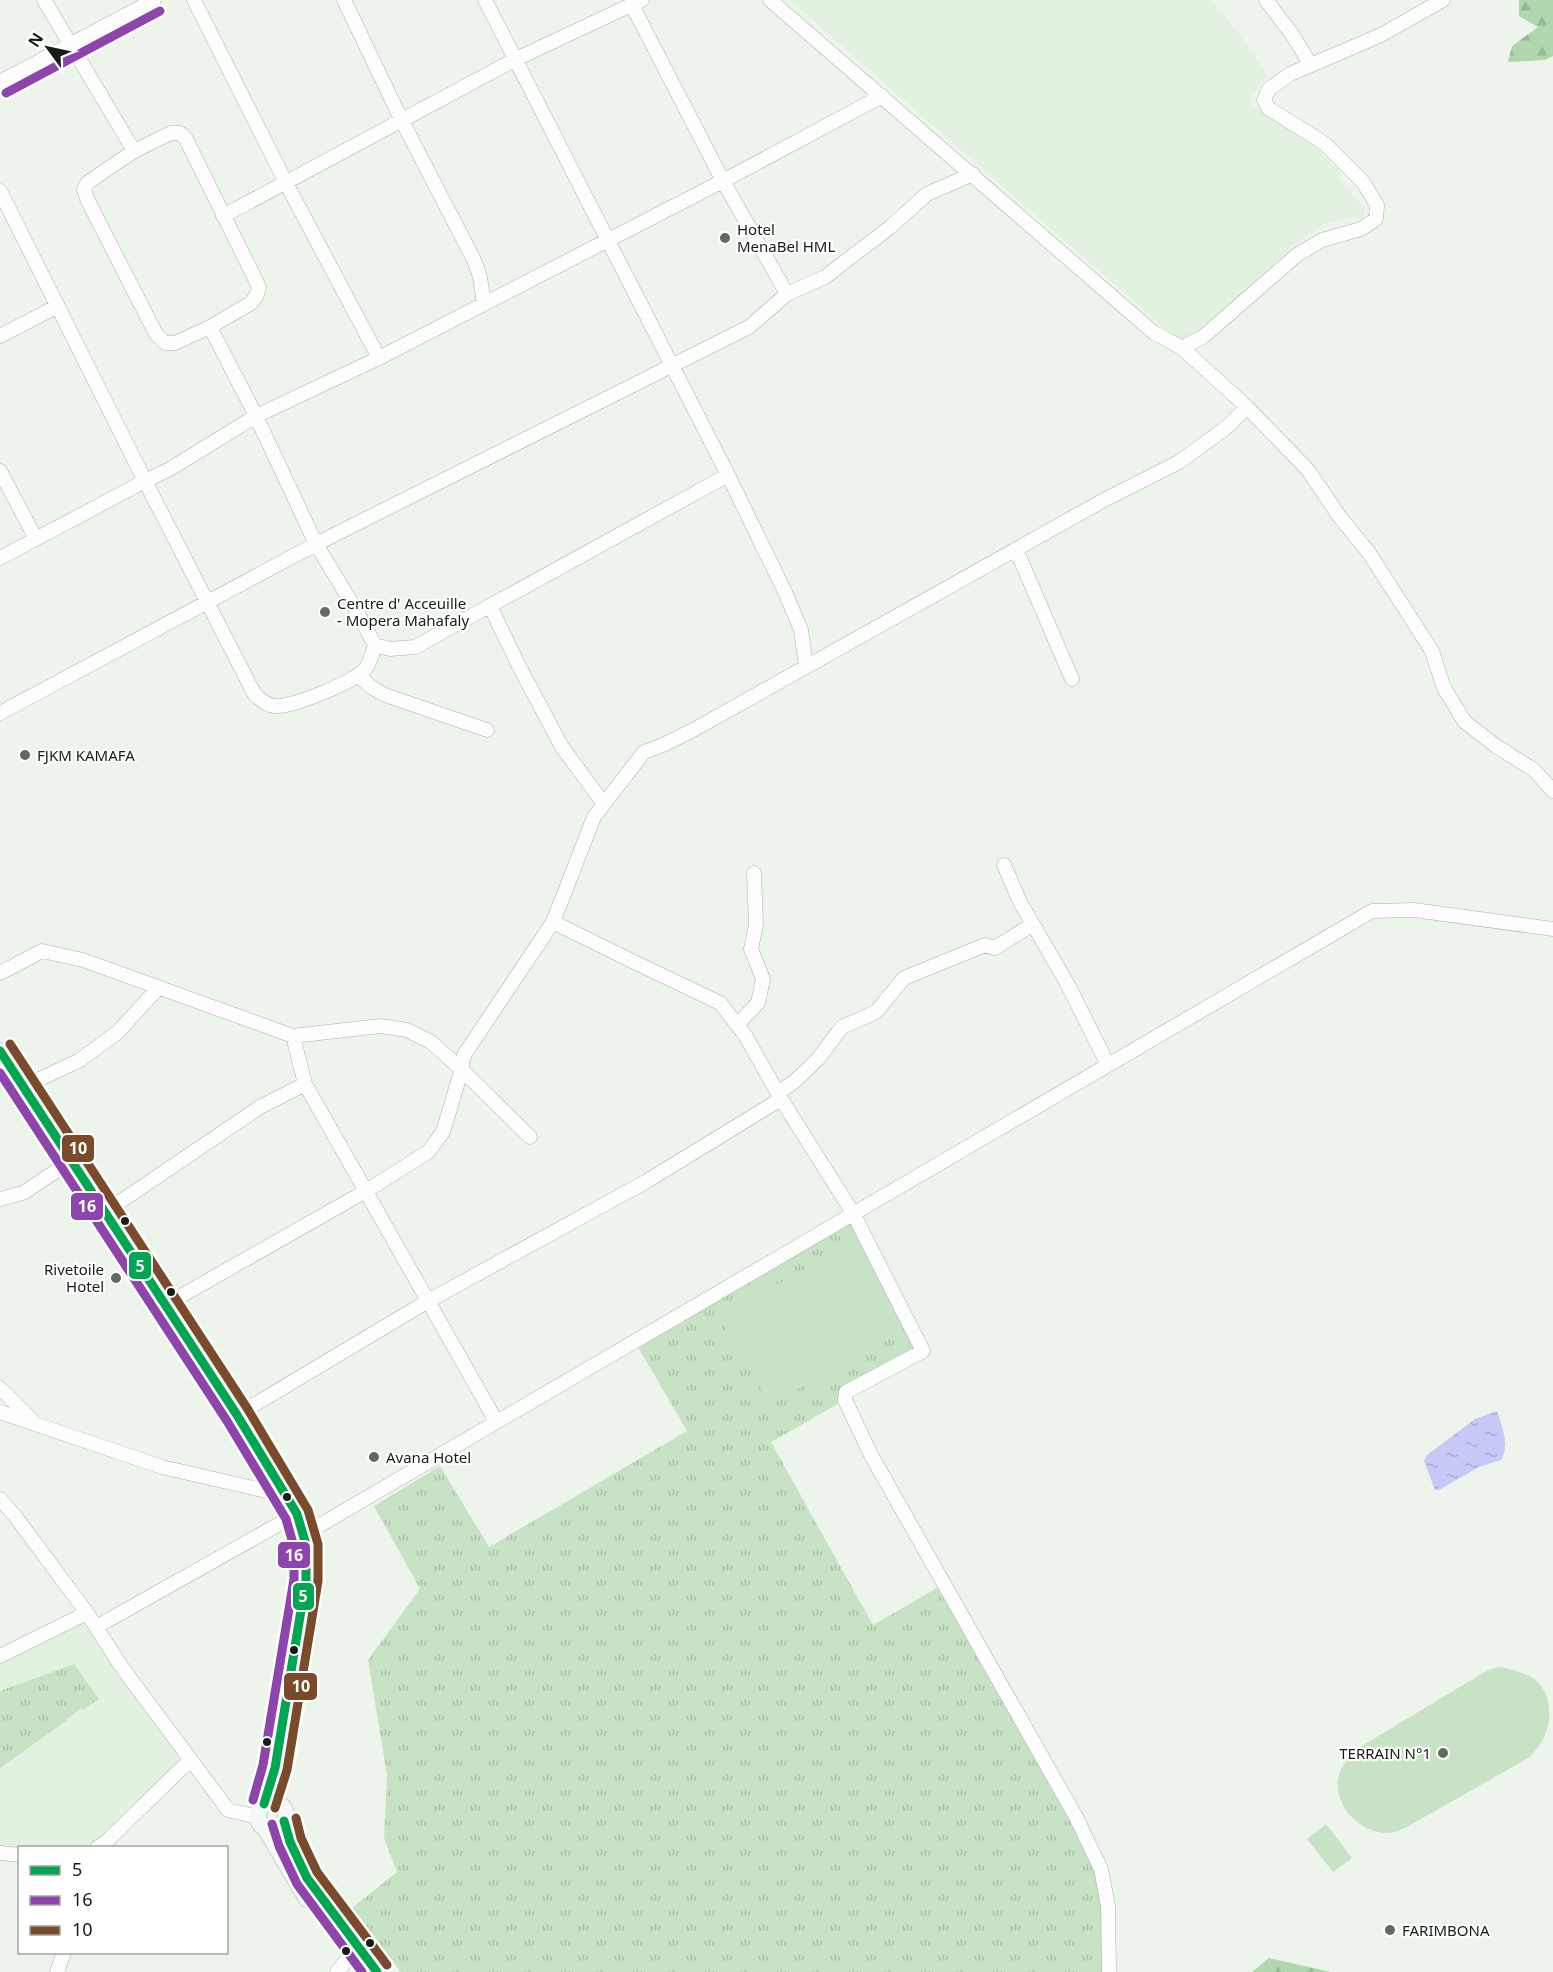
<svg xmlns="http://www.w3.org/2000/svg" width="1553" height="1972" font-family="'Noto Sans',sans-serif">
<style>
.built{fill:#e3f1e1}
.grass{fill:url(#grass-tufts)}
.forest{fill:url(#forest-firs)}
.pitch{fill:#c7e2c4}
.water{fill:url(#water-ripples)}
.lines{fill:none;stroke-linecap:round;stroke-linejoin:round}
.minor-casing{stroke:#acb1ac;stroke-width:15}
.major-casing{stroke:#cacec9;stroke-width:18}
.minor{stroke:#fcfdfc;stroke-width:14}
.major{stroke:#f6f7f8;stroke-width:16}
.bus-1-casing{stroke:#fff;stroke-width:14}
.bus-2-casing{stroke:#fff;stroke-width:14}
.bus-3-casing{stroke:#fff;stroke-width:14}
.bus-1{stroke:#00a651;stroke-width:9}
.bus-2{stroke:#8e44ad;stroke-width:9}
.bus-3{stroke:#7a4b2a;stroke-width:9}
.poi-dot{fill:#626862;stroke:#fff;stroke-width:2}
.bus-dot{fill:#171c17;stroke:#fff;stroke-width:2}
.labels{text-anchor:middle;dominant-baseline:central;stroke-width:4.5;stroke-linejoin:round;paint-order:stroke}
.poi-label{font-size:15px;fill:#171c17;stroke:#fff;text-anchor:start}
.line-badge{stroke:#fff;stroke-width:2}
.badge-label{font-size:16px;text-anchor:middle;font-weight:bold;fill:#fff}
</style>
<defs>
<pattern id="grass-tufts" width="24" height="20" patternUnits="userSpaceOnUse" patternTransform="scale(1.5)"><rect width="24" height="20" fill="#c7e2c4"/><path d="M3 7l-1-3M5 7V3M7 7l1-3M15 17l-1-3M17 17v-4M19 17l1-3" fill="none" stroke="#aac1a8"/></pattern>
<pattern id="forest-firs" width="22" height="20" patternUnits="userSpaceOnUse" patternTransform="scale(1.5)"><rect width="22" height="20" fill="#b0d7ad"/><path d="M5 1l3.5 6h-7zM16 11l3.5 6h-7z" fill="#97b894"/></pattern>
<pattern id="water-ripples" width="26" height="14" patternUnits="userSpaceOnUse" patternTransform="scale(1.5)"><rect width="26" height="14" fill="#c6c9f5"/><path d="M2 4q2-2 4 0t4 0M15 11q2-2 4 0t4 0" fill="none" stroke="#a9acd1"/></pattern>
</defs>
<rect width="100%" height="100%" fill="#edf4ec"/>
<!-- built -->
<path class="built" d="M790,0H1210L1234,27L1265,72V78L1250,96L1251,105L1308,139L1341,172L1339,179L1365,209L1363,219L1351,218L1324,224L1301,240L1197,334L1180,342Z
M83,1623L177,1753L181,1765L106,1847L20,1848L19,1852L0,1850V1663Z"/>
<!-- grass -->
<path class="grass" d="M853,1213L923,1351L845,1400L771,1442L873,1625L944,1584L1101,1869L1109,1972H401L352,1908L397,1872L384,1838L387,1775L368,1660L420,1589L374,1506L440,1466L489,1547L687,1431L634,1340Z
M74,1664L99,1699L83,1710L81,1709L66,1719L68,1720L0,1768V1691Z"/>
<!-- forest -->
<path class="forest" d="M1519,0H1553V56L1545,60L1508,62L1512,46L1538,27L1519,16Z
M1269,1958L1331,1972H1252Z"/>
<!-- pitch -->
<path class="pitch" d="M855,1242L862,1243L904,1326L901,1332L779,1400H770L763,1393L723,1326L722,1319L726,1312Z
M1501,1667C1512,1670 1523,1672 1533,1678C1539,1682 1545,1690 1547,1697C1553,1720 1547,1739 1530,1757L1405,1828C1400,1830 1393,1833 1387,1833C1361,1833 1334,1807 1338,1779C1340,1768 1348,1759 1355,1750L1478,1676L1491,1669Z
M1326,1824L1352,1858L1333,1872L1307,1839Z"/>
<!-- water -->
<path class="water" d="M1497,1411C1502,1426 1510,1445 1501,1460L1479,1467L1439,1490H1435L1424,1461L1427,1455L1475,1419Z"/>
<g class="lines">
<defs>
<path id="minor" d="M44,0L134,151
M194,0L286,183L379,358
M344,0L401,119L474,260L480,277L484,304
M485,0L728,475L785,592L801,630L806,666
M770,0L1153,332L1182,348L1247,407L1308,470L1339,516L1369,553L1432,651L1444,688L1465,722L1496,746L1534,770L1553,791
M1266,0L1291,33L1311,65
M632,5L723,181L787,294
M0,82L154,0
M171,133H180L186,139L259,287L257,295L251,303L210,327L175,343H165L156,334L87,199L84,189L87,183L134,151Z
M0,191L145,481L255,695C262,700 267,706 275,706C291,708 357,681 366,668C370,662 373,652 375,645
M223,216L516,59L642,0
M210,327L256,416L316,544L357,612L375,645L390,649L415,647L728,475
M0,336L58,306
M1182,348L1204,336L1297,255L1322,240L1361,229L1376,219L1377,205L1363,182L1324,143L1268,108L1264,100L1269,89L1290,74L1381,35L1443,0
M0,471L36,539
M1016,549L1072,679
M0,558L145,481L170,469L256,416L379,358L723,181L882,96
M490,606L520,668L562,747L604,804
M358,675L371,687L385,695L487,730
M0,713L316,544L749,327L787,294L825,277L889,228L927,194L973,174
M1004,865L1020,902L1068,985L1108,1065
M553,922L634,962L720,1003L745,1035L781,1099L853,1213L923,1351L846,1392L845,1400L871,1455L1076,1817L1101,1869L1108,1906L1109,1972
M0,973L42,951L83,960L293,1036L380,1026L407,1030L431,1042L461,1069L530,1137
M737,1025L758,1003L763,979L751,949L756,925L754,873
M293,1036L305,1084L496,1421
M23,1087L80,1060L118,1032L159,987
M778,1093L795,1081L818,1059L842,1027L876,1012L904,978L985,945L995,948L1033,924
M0,1199L23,1193L71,1161
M105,1212L260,1107L305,1084
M165,1305L366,1191L428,1152L443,1132L460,1075L464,1055L553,922L594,817L644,752L663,745L695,729L1104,500L1179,462L1227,427L1247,407
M0,1388L32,1420
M0,1412L162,1467L288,1496
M237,1415L428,1301L647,1181L781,1099
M0,1499L15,1516L87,1613L121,1666L228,1810L258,1817
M303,1535L1372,911L1414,910L1553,929
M96,1627L297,1514
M0,1656L87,1613
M97,1848L107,1841L190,1760
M0,1853L20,1855
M57,1972L64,1952
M337,1972L350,1956"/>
<path id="major" d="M0,1051L237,1415L297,1514L306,1545V1580L275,1768L264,1804
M258 1816a14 14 0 1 1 28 0a14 14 0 1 1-28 0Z
M284,1821L290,1842L307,1878L377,1972
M265,1828L307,1899"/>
</defs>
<!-- minor casing -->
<use href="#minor" class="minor-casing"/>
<!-- major casing -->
<use href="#major" class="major-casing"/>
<!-- minor -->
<use href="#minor" class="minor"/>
<!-- major -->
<use href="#major" class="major"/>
<defs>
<path id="bus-1" d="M0,1051L237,1415L297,1514L306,1545V1580L275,1768L264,1804
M284,1821L290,1842L307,1878L377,1972"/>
<path id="bus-2" d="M6,93L160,11
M0,1073L227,1421L286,1519L294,1547V1579L263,1765L253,1800
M272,1824L279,1846L297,1884L362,1972"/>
<path id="bus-3" d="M10,1044L247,1408L308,1510L318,1544V1581L287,1770L275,1808
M296,1818L301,1838L317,1872L387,1965"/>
</defs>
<!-- bus-1 casing -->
<use href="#bus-1" class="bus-1-casing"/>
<!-- bus-2 casing -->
<use href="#bus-2" class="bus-2-casing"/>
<!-- bus-3 casing -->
<use href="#bus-3" class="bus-3-casing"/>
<!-- bus-1 -->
<use href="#bus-1" class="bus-1"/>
<!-- bus-2 -->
<use href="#bus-2" class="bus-2"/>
<!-- bus-3 -->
<use href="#bus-3" class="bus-3"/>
</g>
<!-- markers -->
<g class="poi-dot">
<circle cx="725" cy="238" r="6"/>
<circle cx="325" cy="612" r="6"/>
<circle cx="25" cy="755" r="6"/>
<circle cx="116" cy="1278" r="6"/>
<circle cx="374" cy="1457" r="6"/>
<circle cx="1443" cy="1753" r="6"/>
<circle cx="1390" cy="1930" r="6"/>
</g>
<g class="bus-dot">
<circle cx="125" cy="1221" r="5"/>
<circle cx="171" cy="1292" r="5"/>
<circle cx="287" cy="1497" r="5"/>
<circle cx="294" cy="1650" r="5"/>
<circle cx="267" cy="1742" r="5"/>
<circle cx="370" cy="1943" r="5"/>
<circle cx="346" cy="1951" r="5"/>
</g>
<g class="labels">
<!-- poi labels -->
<g class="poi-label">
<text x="737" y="229">Hotel<tspan x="737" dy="17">MenaBel HML</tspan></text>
<text x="337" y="603">Centre d' Acceuille<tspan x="337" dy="17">- Mopera Mahafaly</tspan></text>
<text x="37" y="755">FJKM KAMAFA</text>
<text x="104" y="1269" text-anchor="end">Rivetoile<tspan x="104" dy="17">Hotel</tspan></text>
<text x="386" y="1457">Avana Hotel</text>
<text x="1431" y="1753" text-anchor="end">TERRAIN N°1</text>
<text x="1402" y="1930">FARIMBONA</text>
</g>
</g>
<g class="line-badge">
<rect x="61" y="1134" width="34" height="29" rx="6" fill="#7a4b2a"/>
<rect x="70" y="1192" width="34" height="29" rx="6" fill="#8e44ad"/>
<rect x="128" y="1251" width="24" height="29" rx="6" fill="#00a651"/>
<rect x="277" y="1541" width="34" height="28" rx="6" fill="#8e44ad"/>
<rect x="292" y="1582" width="23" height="29" rx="6" fill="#00a651"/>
<rect x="283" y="1672" width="35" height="29" rx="6" fill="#7a4b2a"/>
</g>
<g class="badge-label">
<text x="78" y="1154">10</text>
<text x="87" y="1212">16</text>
<text x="140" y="1272">5</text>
<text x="294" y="1561">16</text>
<text x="303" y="1602">5</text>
<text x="301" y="1692">10</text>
</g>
<!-- legend -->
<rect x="18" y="1846" width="210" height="108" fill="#ffffff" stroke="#a2a4a2" stroke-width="1.5"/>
<rect x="30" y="1866" width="30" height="9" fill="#00a651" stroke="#a2a4a2" stroke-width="1.5"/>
<text x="72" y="1876" font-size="18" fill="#171c17">5</text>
<rect x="30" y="1896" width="30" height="9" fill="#8e44ad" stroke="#a2a4a2" stroke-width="1.5"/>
<text x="72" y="1906" font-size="18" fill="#171c17">16</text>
<rect x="30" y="1926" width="30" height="9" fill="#7a4b2a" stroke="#a2a4a2" stroke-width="1.5"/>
<text x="72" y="1936" font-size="18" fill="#171c17">10</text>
<!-- north arrow -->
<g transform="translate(48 48) rotate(303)" stroke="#ffffff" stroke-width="4.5" paint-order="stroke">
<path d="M0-4.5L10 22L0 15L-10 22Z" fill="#171c17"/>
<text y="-9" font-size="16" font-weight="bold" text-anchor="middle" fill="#171c17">N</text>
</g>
</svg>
